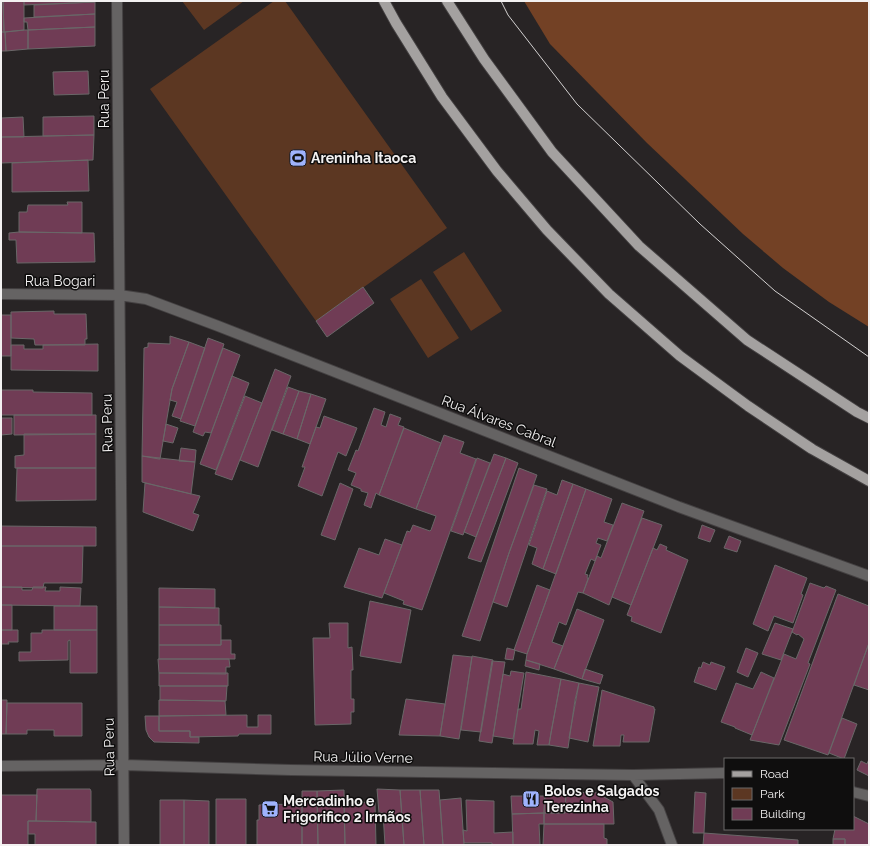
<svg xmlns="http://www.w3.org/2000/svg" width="870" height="846" font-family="Raleway,sans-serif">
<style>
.green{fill:#5c3722}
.forest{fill:#734125}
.building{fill:#703c55;stroke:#6a6768}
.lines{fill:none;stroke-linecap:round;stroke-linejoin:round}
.minor-casing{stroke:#444142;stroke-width:12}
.major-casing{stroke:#444142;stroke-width:12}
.minor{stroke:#656363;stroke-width:10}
.major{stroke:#a4a1a0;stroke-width:10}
.tram{stroke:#d2d0d0;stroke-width:1}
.labels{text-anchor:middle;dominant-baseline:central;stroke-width:3;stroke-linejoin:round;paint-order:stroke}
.street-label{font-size:14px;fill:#f3f1f1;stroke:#0f0e0e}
.poi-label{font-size:14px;font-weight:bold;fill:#f3f1f1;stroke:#0f0e0e;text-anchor:start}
</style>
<rect width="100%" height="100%" fill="#282425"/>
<!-- green -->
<path class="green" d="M182,1H244L204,30Z
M274,1H285L447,228L316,321L150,89Z
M464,252L502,311L471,331L433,272Z
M421,279L459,338L428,358L390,299Z"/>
<!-- forest -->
<path class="forest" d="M524,1H869V327L829,302L783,268L743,234L647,143L550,44Z"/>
<!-- building -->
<path class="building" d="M1,1H3L4,32H1Z
M3,1H24V30L4,32Z
M24,1H94V2L24,5Z
M95,2V14L34,17V5Z
M95,14V27L28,30L27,22H24V18Z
M95,27V46L28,49V30Z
M25,30H28V49L6,51L5,32Z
M1,32H5L6,51H1Z
M88,71L89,94L54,95L53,72Z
M94,116V135L43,136V117Z
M23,117L24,137H1V118Z
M94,135L93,160L1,163V137Z
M88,160L89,191L12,192V163Z
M67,202H82V233L19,232V212H27L28,205H68Z
M19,232L94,233L95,262L17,263L16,240H9V233Z
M363,287L374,303L327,337L316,321Z
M54,311V314H86L87,339H85V345H35L34,339L11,338V312Z
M1,315H11V356H1Z
M170,336L189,342L172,389L160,459H159L142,456L144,348L148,347V343L170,344Z
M208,338L224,344L195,426L180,421Z
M189,342L205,348L181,419L172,416L177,402L170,400L172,389Z
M98,344V371L11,370V345H24V349H43V345Z
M223,348L240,355L211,433L205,432L203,436L193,432Z
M275,369L291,376L258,467L240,460Z
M232,376L249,383L216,470L200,464Z
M288,387L299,391L283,434L272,430Z
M1,390H33V392L92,393V415H1Z
M299,391L311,394L297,439L283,434Z
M311,394L326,399L310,444L297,439Z
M245,396L262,403L232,480L215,474Z
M374,408L385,412L381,425L386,427L390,414L401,418L398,425L404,427L379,495L376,493L371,508L364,505L368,493L361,491V489L351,485L356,473L348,470L356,450L358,451Z
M14,415H96V434L14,435Z
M1,416V418H12V434L1,435Z
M324,416L357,428L346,456L338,452L322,496L298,486L305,467H302L316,427L320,428Z
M166,424L178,428L173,443L163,441Z
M404,428L441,443L416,509L379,495Z
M24,434H96V468H15V456L24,455Z
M444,435L464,442L460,453L476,459L422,610L403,604L404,601L384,593L407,531L410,532L413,525L430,531L431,530L436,516L416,509Z
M181,448L196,450L195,462L179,461Z
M494,454L506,458L476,537L464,532Z
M142,456L195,462L191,494L142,482Z
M477,458L490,463L463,535L451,531Z
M506,458L518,463L481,562L468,558Z
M17,468H96V500L16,501Z
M519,468L537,475L509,553L480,641L462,636Z
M562,480L573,484L543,569L532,564L537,548L529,545L547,491L557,495Z
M145,483L200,496L193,513L199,515L193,531L143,512Z
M340,483L353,489L335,540L321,535Z
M573,484L586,489L556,574L543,569Z
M534,485L547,489L507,607L493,602L509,553Z
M586,489L612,499L604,522L613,525L607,541L598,538L596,543L601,545L595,561L591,559L585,574L588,575L587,577L588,579L583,593L578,592L566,625L559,622L552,642L563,646L554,669L526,660L527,654Z
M622,503L644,511L609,605L583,593L597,556L601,558Z
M642,518L662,525L631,605L612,597Z
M702,525L715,530L710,542L698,538Z
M1,526L96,527V546H1Z
M729,536L741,541L737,552L724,548Z
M385,539L402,545L382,598L344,587L359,548L379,555Z
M660,544L667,547L666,550L688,560L661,633L631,621L632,617L627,615L653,548L657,550Z
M1,546H83L82,583H44L43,588L1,587Z
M775,565L807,578L801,594L803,595L793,623L774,616L768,631L753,624Z
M810,583L824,588L826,586L836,590L808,663L810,664L779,745L750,740L784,654L796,659L804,639L798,634L797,635L792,632Z
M537,585L550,590L527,654L514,650Z
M1,587H22V590H32L33,587H46L45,591H60V587L81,588L80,606L1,605Z
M159,588L215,589V608L159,607Z
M838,594L869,606V643L828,755L784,740Z
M370,601L411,610L401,663L360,656Z
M1,605H12V630H1Z
M54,606H97V630H54Z
M159,607L219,608V625H159Z
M577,609L604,620L582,679L554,669Z
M329,623H348V648L352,647L353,670H351V699H354V712H351V724L315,725L313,638H330Z
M775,623L793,629L781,660L762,654Z
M159,625H221V645H159Z
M1,630H18V642H8L9,644H1Z
M42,630H97V673H70V640L68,641V660L19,661V652H31V633H42Z
M221,640H231V654H235V659H159V645H221Z
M869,643V690L854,685Z
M507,648L515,650L513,660L505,659Z
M746,648L758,653L748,677L737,672Z
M453,655L472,657L459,739L440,736Z
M472,656L493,660L481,732L461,730Z
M158,659H229L230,667H226V674L159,673Z
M526,660L540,664L539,670L525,666Z
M492,661L505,662L492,743L479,741Z
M703,662L710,665L711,662L725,667L716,690L694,682L699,667L701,668Z
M585,669L603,675L600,684L582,679Z
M511,671L524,673L513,739L493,736L503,674L510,676Z
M526,672L561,679L551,733L549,745H537L539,731L535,730L533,744H513L518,709H521Z
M761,672L774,678L752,735L735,728V727L721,722L736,683L753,689Z
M159,673H228V686H159Z
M561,679L579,683L575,700L568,748L549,745L551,733Z
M579,683L599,687L588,742L569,738Z
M160,686H227L226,701L160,700Z
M602,690L654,707V709H655L649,742H623L624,735H621L620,746H593Z
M406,699L445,704L440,736L399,735Z
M1,700H7L6,734H1Z
M159,700L225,701L226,715L159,716Z
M7,703H82V736H54V730H27V734H6Z
M247,715V727H258V715H271V734H239L238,736L190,737V731H159V716Z
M145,716H159V731H190V737H199V743L154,742L149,737L146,730Z
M842,718L857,724L844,759L829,753Z
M869,759V776L857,770L861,761L867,764Z
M37,789H90L91,791V822L36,821Z
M377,789L400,790L404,845H385L383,813H379Z
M344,790L345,845H318L317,791Z
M400,790H420L424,845H404Z
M420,790H439L443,845H424Z
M302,791H317L318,845H302Z
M545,792H566L565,813H544Z
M566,792L604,793V797L613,802L614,824H544V813H565Z
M695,792L706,793L704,833H693Z
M1,795H37L36,821H28V845H1Z
M511,796H545L544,813L512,814Z
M461,798L464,845H443L440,800Z
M216,799H246V845H216Z
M160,800H184V845H160Z
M184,800L209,801V845H184Z
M466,800L494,801V833L513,832V845H492V843H464L463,830L467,831Z
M375,802L376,845H345L344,803Z
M293,804V806H302V845H257V820H259V805Z
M544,813V824H539L540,845H513L512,814Z
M853,816L869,824V845H845V839H833L835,829H853Z
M28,821L96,822V845H35V834H28Z
M544,824H604V838L607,839V845H543Z
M704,833L798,840V845H703Z
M833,839H845V845H833Z"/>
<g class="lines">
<defs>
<path id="minor" d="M117,1L124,845
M1,294L119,295L146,299L218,326L679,507L869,576
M1,766L124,765L291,770L633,775L725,773
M633,775L659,810L672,845
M853,792L869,796"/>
<path id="major" d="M384,1L396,23L442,97L497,171L547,230L609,294L680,356L748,406L812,449L869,481
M447,1L484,59L552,152L639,246L747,340L857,412L869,418"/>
</defs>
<!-- minor casing -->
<use href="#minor" class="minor-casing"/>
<!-- major casing -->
<use href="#major" class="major-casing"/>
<!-- minor -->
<use href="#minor" class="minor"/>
<!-- major -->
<use href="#major" class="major"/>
<!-- tram -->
<path class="tram" d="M501,1L508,15L577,104L700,224L775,291L869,357"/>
</g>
<!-- icons -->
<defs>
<symbol id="stadium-square" viewBox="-11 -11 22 22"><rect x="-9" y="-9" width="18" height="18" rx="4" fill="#9fb3fd" stroke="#0f0e0e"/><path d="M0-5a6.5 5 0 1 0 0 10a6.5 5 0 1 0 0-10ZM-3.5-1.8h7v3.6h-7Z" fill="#111"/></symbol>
<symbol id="restaurant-square" viewBox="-11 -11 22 22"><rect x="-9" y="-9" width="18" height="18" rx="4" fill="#9fb3fd" stroke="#0f0e0e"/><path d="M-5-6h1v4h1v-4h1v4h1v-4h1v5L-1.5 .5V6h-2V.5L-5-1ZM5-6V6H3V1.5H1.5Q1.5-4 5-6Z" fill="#111"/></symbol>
<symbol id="supermarket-square" viewBox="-11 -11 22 22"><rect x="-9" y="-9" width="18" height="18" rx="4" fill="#9fb3fd" stroke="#0f0e0e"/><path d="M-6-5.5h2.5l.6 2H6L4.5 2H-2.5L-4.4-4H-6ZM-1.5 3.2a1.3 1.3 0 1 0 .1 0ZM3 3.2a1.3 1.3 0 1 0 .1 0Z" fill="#111"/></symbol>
</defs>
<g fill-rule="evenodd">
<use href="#stadium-square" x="288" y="148" width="20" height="20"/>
<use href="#restaurant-square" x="521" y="789" width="20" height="20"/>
<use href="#supermarket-square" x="260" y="799" width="20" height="20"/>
</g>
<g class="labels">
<!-- street labels -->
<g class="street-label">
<text transform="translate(104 99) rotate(-90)">Rua Peru</text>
<text x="60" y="281">Rua Bogari</text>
<text transform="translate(499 421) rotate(21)">Rua Álvares Cabral</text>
<text transform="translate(107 423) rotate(-91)">Rua Peru</text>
<text transform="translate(109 747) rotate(-91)">Rua Peru</text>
<text transform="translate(363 757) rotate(1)">Rua Júlio Verne</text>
</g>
<!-- poi labels -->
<g class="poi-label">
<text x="311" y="158">Areninha Itaoca</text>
<text x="544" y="791">Bolos e Salgados<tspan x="544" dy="16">Terezinha</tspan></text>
<text x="283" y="801">Mercadinho e<tspan x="283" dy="16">Frigorifico 2 Irmãos</tspan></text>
</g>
</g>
<!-- border -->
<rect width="870" height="846" fill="none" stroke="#f3f1f1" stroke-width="4"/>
<!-- legend -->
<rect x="724" y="758" width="130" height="72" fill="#0f0e0e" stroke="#6a6969"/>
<rect x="732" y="771" width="20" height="6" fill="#a4a1a0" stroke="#6a6969"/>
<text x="760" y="778" font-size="12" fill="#f3f1f1">Road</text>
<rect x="732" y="788" width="20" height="12" fill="#5c3722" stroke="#6a6969"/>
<text x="760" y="798" font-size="12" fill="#f3f1f1">Park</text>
<rect x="732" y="808" width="20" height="12" fill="#703c55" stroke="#6a6969"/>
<text x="760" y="818" font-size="12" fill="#f3f1f1">Building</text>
</svg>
